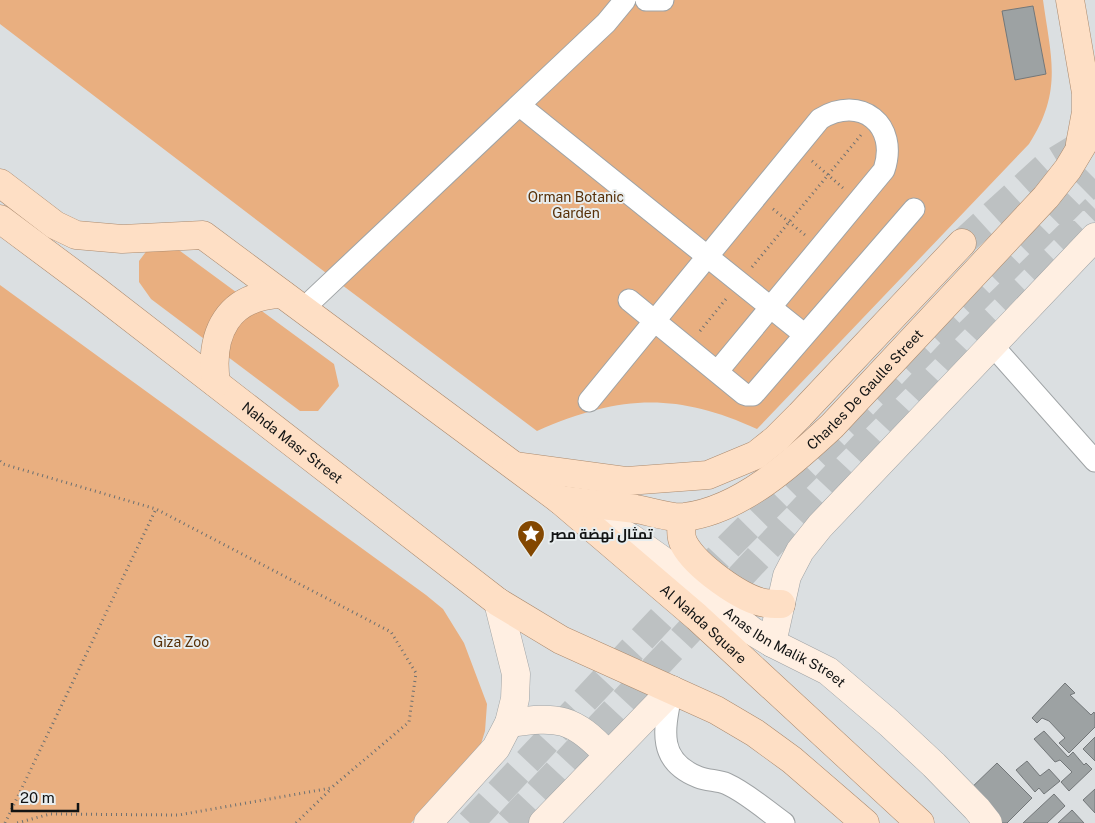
<svg xmlns="http://www.w3.org/2000/svg" width="1095" height="823" font-family="'Public Sans',Cairo,sans-serif">
<style>
.green{fill:#e9af80}
.building{fill:#9da2a3;stroke:#737779}
.lines{fill:none;stroke-linecap:round;stroke-linejoin:round}
.primary-tunnel{stroke:#bdc1c2;stroke-width:28;stroke-dasharray:28 14;stroke-linecap:butt}
.street-casing{stroke:#9fa3a5;stroke-width:23}
.secondary-casing{stroke:#9fa3a5;stroke-width:29}
.primary-casing{stroke:#ab8a6e;stroke-width:29}
.path{stroke:#6d7070;stroke-width:3;stroke-dasharray:1 4;stroke-linecap:butt}
.street{stroke:#fff;stroke-width:21}
.secondary{stroke:#ffefe2;stroke-width:28}
.primary{stroke:#fedfc5;stroke-width:28}
.labels{text-anchor:middle;dominant-baseline:central;stroke-width:4;stroke-linejoin:round;paint-order:stroke}
.park-label{font-size:14px;fill:#573008;stroke:#e8edee}
.street-label{font-size:14px;fill:#121414;stroke:#e8edee}
.poi-label{font-size:14px;font-weight:bold;fill:#121414;stroke:#e8edee;text-anchor:start}
</style>
<rect width="100%" height="100%" fill="#dbdfe1"/>
<!-- green -->
<path class="green" d="M0,0H1043C1051,58 1063,91 1029,144L757,429C675,392 620,395 537,431L334,279L0,24Z
M151,245H172L334,364L339,386L318,411H300L151,299L139,282V261Z
M0,285L426,595L443,609L464,643L487,704L485,731L481,744L472,758L411,823H0Z"/>
<!-- building -->
<path class="building" d="M1033,6L1046,74L1015,80L1002,11Z
M1065,683L1075,693L1070,695L1091,715L1094,712L1095,714V727L1069,753L1059,743L1065,738L1049,721L1042,718L1037,723L1032,718Z
M1044,731L1068,757L1073,752L1084,765L1086,763L1092,769L1069,791L1061,782L1072,772L1060,760L1055,762L1034,739Z
M1095,737V761L1083,749Z
M1027,761L1040,776L1049,769L1060,781L1044,794L1039,788L1035,792L1016,770Z
M997,763L1032,798L1007,823H1003L967,792Z
M1095,789V813L1083,800Z
M1054,794L1065,806L1047,823H1023Z
M1072,810L1084,823H1058Z"/>
<g class="lines">
<!-- primary-tunnel -->
<path class="primary-tunnel" d="M962,243L1045,167L1089,140
M470,823L729,546L1095,179
M509,823L970,332L1095,209"/>
<defs>
<path id="street" d="M646,0H663
M519,105L805,335
M629,300L744,394L747,395H753L914,209
M303,309L606,23L625,0
M993,346L1095,461
M589,401L820,119C861,94 899,125 884,170L717,372
M672,690C665,726 655,760 698,777C708,781 718,780 727,784C747,793 767,811 784,823"/>
<g id="secondary">
<path id="s1" d="M582,511L631,538L662,560L752,631L772,643L828,671L889,723L934,765L977,809L988,823"/>
<path d="M772,643L787,576L800,551L820,526L1095,237"/>
<path d="M509,723C558,716 573,717 608,755"/>
<path d="M428,823L496,748L509,723L515,699L516,674L498,602"/>
<path d="M543,823L672,690"/>
</g>
<g id="primary">
<path d="M1070,0L1086,93V112L1080,144"/>
<path id="s2" d="M0,183L55,225L76,235L122,239L203,235L560,500L697,617L920,823"/>
<path id="s3" d="M0,219L94,289L498,602L561,640L716,710L755,733L792,760L865,823"/>
<path d="M216,383C209,333 228,295 282,294"/>
<path d="M516,466L627,481L708,475L756,455L776,439L800,415L962,243"/>
<path id="s4" d="M560,500C585,503 610,506 636,509C649,511 673,519 685,517C741,510 792,463 832,426L1046,197L1068,169L1095,124"/>
<path d="M683,518C681,526 680,536 684,544C696,566 741,599 765,603C770,604 775,604 781,604"/>
</g>
</defs>
<!-- street casing -->
<use href="#street" class="street-casing"/>
<!-- secondary casing -->
<use href="#secondary" class="secondary-casing"/>
<!-- primary casing -->
<use href="#primary" class="primary-casing"/>
<!-- path -->
<path class="path" d="M812,161L843,188
M773,209L805,235
M752,267L861,135
M700,331L726,299
M0,461L3,464L156,509L391,632L416,673L409,722L331,788L179,815L50,814L17,823
M5,823L156,509
M296,823L331,789"/>
<!-- street -->
<use href="#street" class="street"/>
<!-- secondary -->
<use href="#secondary" class="secondary"/>
<!-- primary -->
<use href="#primary" class="primary"/>
</g>
<!-- icons -->
<defs>
<symbol id="sight-pin" viewBox="-11 -11 22 30"><path d="M0 17L-7.5 6A9.5 9.5 0 1 1 7.5 6Z" fill="#834700" stroke="#e8edee"/><path d="M0-6L1.8-2.2L6-1.7L2.9 1.2L3.7 5.4L0 3.3L-3.7 5.4L-2.9 1.2L-6-1.7L-1.8-2.2Z" fill="#fff"/></symbol>
</defs>
<g fill-rule="evenodd">
<use href="#sight-pin" x="515" y="518" width="32" height="43"/>
</g>
<g class="labels">
<!-- park labels -->
<g class="park-label">
<text x="576" y="197">Orman Botanic<tspan x="576" dy="16">Garden</tspan></text>
<text x="181" y="642">Giza Zoo</text>
</g>
<!-- street labels -->
<g class="street-label">
<text stroke="none"><textPath href="#s4" startOffset="351">Charles De Gaulle Street</textPath></text>
<text stroke="none"><textPath href="#s3" startOffset="368">Nahda Masr Street</textPath></text>
<text stroke="none"><textPath href="#s2" startOffset="854">Al Nahda Square</textPath></text>
<text stroke="none"><textPath href="#s1" startOffset="245">Anas Ibn Malik Street</textPath></text>
</g>
<!-- poi labels -->
<g class="poi-label">
<text x="550" y="534">تمثال نهضة مصر</text>
</g>
</g>
<!-- scale -->
<path d="M12 803v8h66v-8" fill="none" stroke="#121414" stroke-width="2.5"/>
<text x="20" y="803" font-size="15" fill="#121414" stroke="#e8edee" stroke-width="4" paint-order="stroke">20 m</text>
</svg>
